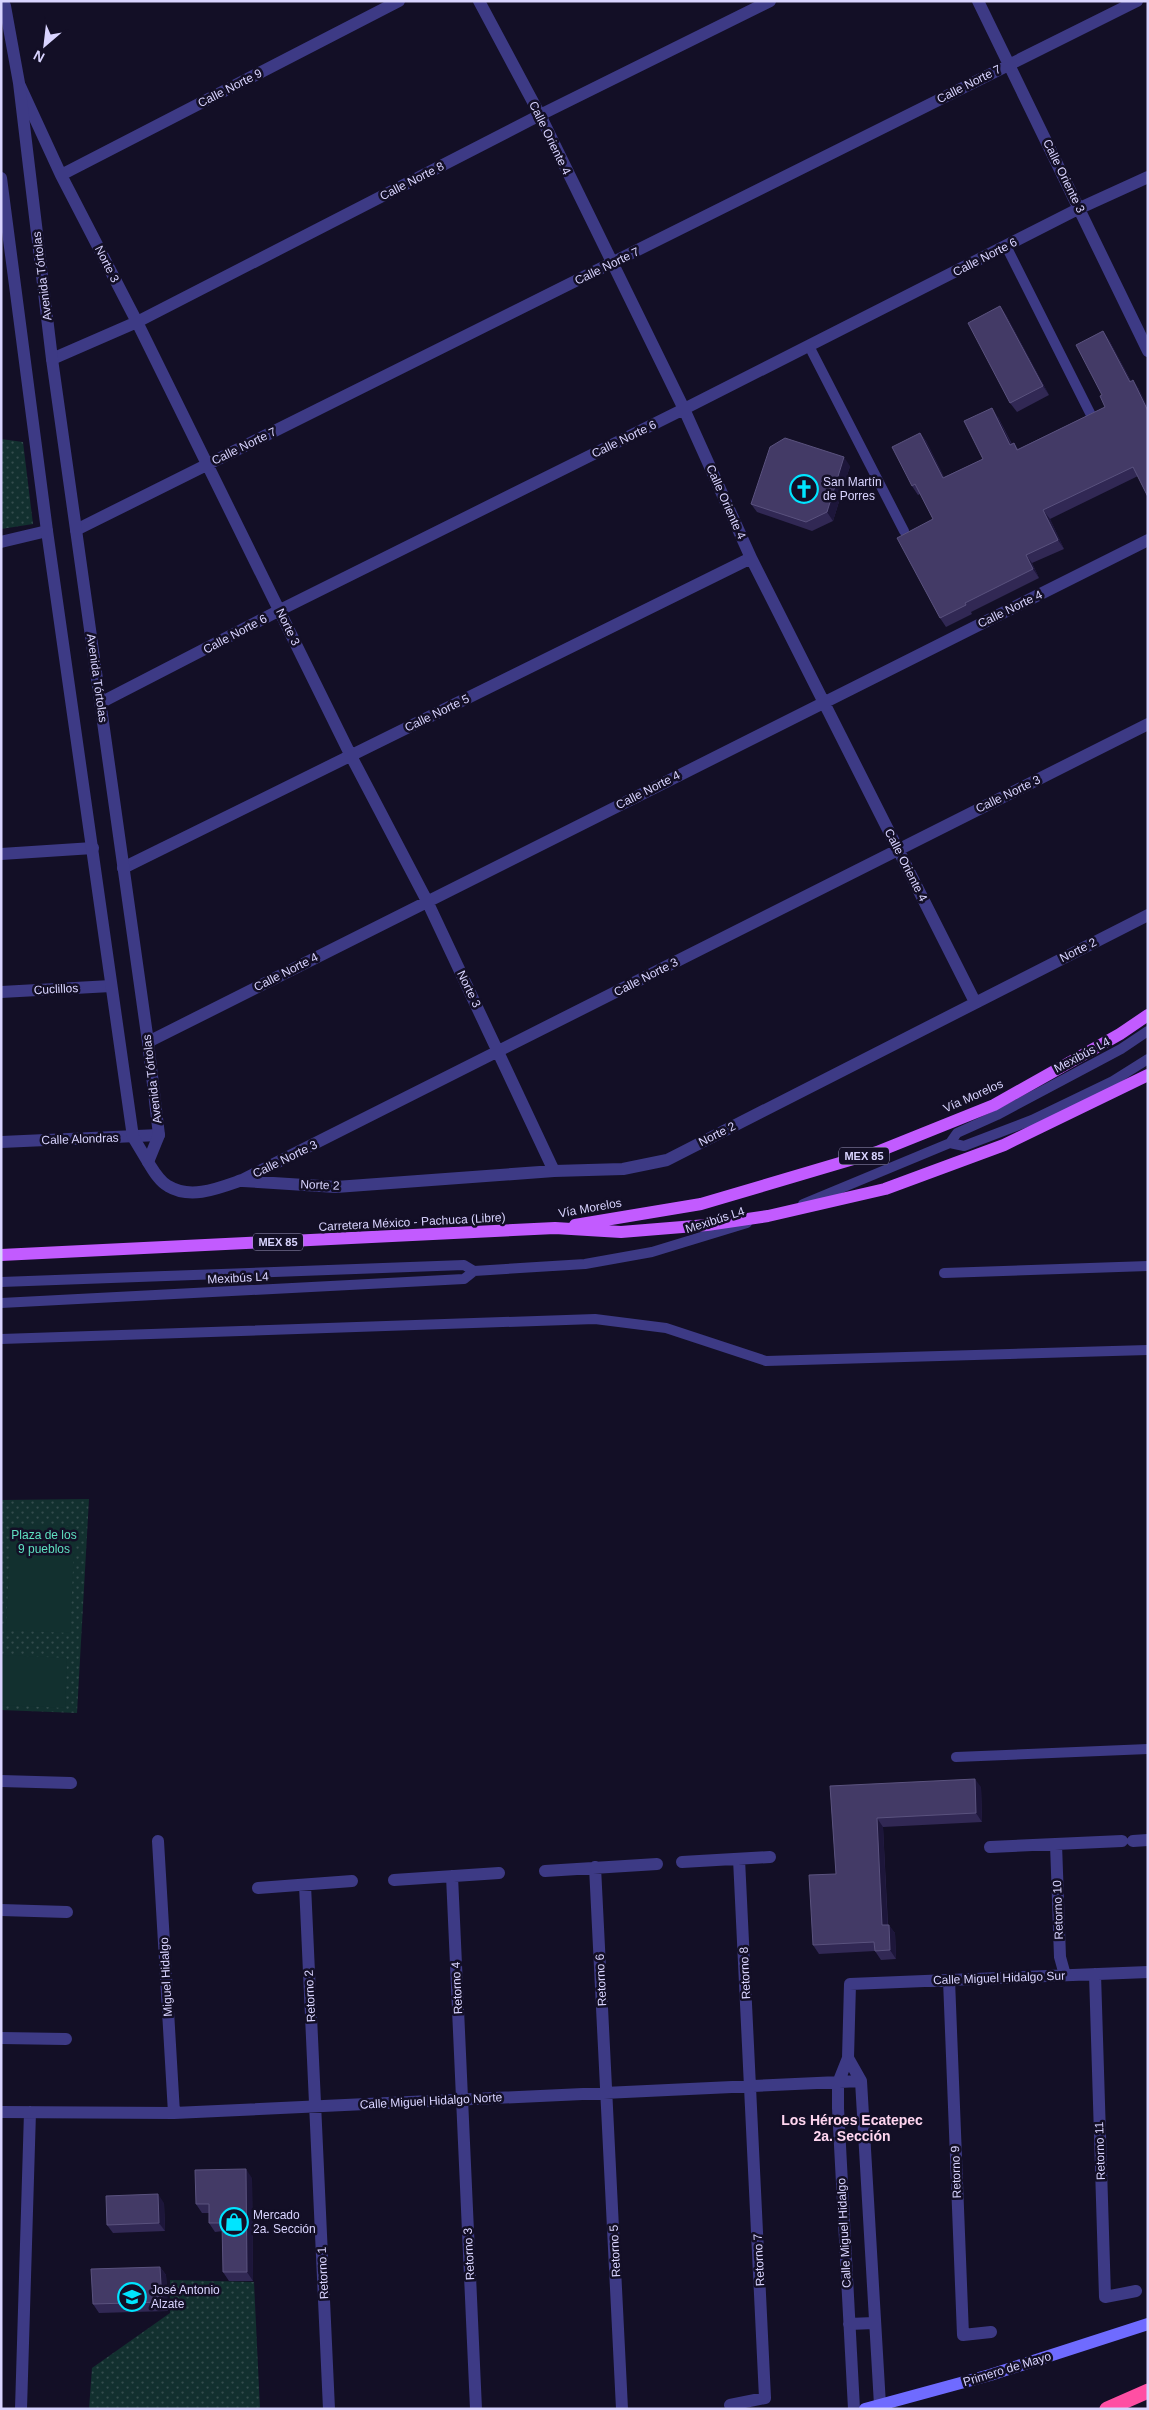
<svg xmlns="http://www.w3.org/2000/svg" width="1149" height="2410" font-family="Helvetica,sans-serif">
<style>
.park{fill:url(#park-dots)}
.pitch{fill:#12302f}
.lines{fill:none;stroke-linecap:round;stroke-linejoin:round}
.service{stroke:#3d3a85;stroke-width:10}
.minor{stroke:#3d3a85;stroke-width:12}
.tertiary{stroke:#3d3a85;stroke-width:12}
.secondary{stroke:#6f6bff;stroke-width:12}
.primary{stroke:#c25bff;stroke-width:12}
.motorway{stroke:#ff4fa3;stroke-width:15}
.wall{fill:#312854}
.shaded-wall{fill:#1d163a}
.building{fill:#433a66;stroke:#5a527e}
.labels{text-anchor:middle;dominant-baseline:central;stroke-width:5;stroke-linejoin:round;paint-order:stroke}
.shield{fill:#130f26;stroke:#9e99be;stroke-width:1}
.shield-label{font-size:11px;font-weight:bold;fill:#d9d4ff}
.street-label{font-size:12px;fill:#d9d4ff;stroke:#130f26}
.poi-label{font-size:12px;fill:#d9d4ff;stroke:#130f26;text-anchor:start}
.park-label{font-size:12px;fill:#5fe0c0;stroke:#130f26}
.neighbourhood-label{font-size:14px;font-weight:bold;fill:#ffd6f0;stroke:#130f26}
</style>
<defs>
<pattern id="park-dots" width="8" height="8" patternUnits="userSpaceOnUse" patternTransform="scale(1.25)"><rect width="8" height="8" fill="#12302f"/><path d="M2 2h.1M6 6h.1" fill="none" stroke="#344d4e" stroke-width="1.8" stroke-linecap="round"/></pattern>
</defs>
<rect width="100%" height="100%" fill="#130f26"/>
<!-- park -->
<path class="park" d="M1,439L23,442L33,524L1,529Z
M89,1499L77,1713L1,1710V1500Z
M170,2280L254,2282L260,2409H89L92,2368L170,2313Z"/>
<!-- pitch -->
<path class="pitch" d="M11,1524L75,1527L70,1633L6,1630Z
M1,1655L67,1658L65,1708L1,1705Z"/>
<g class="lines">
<!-- service -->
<path class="service" d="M1006,246L1091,415
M809,346L904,531
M950,1143L957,1133L997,1115L1121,1049L1148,1031
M803,1204L950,1143L964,1146L1032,1120L1113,1081L1148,1059
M944,1273L1148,1266
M1,1282L464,1265L474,1271L585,1264L652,1252L747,1223
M1,1303L464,1279L474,1271
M1,1339L595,1319L666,1328L766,1361L1148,1350
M956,1757L1148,1749"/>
<!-- minor -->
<path class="minor" d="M479,1L540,115L684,409L751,558L975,1002
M978,1L1148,351
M20,86L61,175L137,322L351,756L427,901L554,1171
M61,175L399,1
M52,359L137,322L540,115L770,1
M76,530L1137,1
M1,542L47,531
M100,703L280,610L684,409L1080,208L1148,177
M1,854L93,848
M123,868L751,558
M1,992L111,986
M148,1042L1148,540
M1,1142L159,1135
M148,1162C153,1170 159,1181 168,1186C191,1200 219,1188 242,1180L1148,724
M243,1181L336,1187L554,1171L623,1169L667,1160L1148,915
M1,1781L71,1783
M158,1841L174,2113
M1133,1841L1148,1840
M1056,1844L1060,1957L1065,1975
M990,1847L1122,1841
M682,1862L770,1857
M595,1867L622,2409
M545,1871L657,1864
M452,1876L476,2409
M394,1880L499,1873
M305,1885L329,2409
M258,1888L352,1881
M1,1910L67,1912
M1095,1974L1105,2297L1136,2291
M949,1980L963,2335L991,2332
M1,2038L66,2039
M848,2058L861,2081L880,2405
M1,2112L174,2113L861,2081
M849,2324L874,2323
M730,2405L765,2398L739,1859
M21,2409L30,2112
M854,2409L838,2108V2083L848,2058L850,1984L1148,1972"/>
<!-- tertiary -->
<path class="tertiary" d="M2,1L5,6L19,83L52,359L148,1042L159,1135L148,1162
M1,178L47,531L133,1137L148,1162"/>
<!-- secondary -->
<path class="secondary" d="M865,2409L990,2375L1148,2324"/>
<!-- primary -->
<path class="primary" d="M575,1225L701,1204L877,1152L994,1105L1120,1034L1148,1015
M1,1255L555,1228L621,1232L707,1225L768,1216L885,1189L1004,1145L1148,1075"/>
<!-- motorway -->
<path class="motorway" d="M1107,2409L1148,2391"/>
</g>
<!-- wall -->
<path class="wall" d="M1000,306L1006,315L1049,395L1017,412L1010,403Z
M1103,331L1109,340L1131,381L1139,389L1138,476L1050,519L1064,549L1032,563L1039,578L971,612L972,614L946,627L940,618L933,519L920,494L918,495L912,486L920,433L926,441L944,477L983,459L998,417L1012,444L1014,443L1018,449L1105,407L1102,395Z
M850,466L833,521L812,531L757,512L751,504Z
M830,1786L981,1787L982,1822L883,1827L888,1925L895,1933L896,1959L881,1960L875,1951L819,1954L813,1945L836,1874Z
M252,2178L253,2281H229L223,2272V2231L215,2232L209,2223V2213H202L196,2204Z
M164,2203L165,2231L113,2233L107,2225Z
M160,2267L166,2275L168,2311L99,2313L93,2304Z"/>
<!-- shaded-wall -->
<path class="shaded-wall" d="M1000,306L1006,315L1049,395L1043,386Z
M1103,331L1109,340L1136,391L1130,382Z
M1133,380L1139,389L1148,407V411Z
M992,408L998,417L1016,454L1010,445Z
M920,433L926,441L949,487L943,478Z
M844,457L850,466L833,521L827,512Z
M1043,510L1050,519L1064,549L1058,540Z
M1026,555L1032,563L1039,578L1033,569Z
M975,1779L981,1787L982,1822L976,1813Z
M877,1818L883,1827L888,1934L882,1925Z
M889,1925L895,1933L896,1959L890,1950Z
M246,2169L252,2178L253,2281L247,2272Z
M158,2194L164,2203L165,2231L159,2223Z
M160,2267L166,2275L168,2311L162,2302Z"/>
<!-- building -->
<path class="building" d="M1000,306L1043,386L1010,403L968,323Z
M1103,331L1130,382L1133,380L1148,411V497L1133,467L1043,510L1058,540L1026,555L1033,569L965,603L966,605L940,618L897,538L933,519L915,484L912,486L892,447L920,433L943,478L983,459L964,421L992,408L1010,445L1014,443L1017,450L1105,407L1100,396L1102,395L1076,345Z
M785,438L844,457L827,512L806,522L751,504L770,447Z
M975,1779L976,1813L877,1818L882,1925H889L890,1950L875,1951L874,1942L813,1945L809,1875L836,1874L830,1786Z
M246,2169L247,2272H223L222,2223H209V2204H196L195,2170Z
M158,2194L159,2223L107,2225L106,2196Z
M160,2267L162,2302L93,2304L91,2269Z"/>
<!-- icons -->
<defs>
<symbol id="church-ring" viewBox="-11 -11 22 22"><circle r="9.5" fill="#130f26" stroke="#00e5ff" stroke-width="1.5"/><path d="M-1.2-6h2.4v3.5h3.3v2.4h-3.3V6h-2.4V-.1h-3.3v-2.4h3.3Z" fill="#00e5ff"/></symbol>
<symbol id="shop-ring" viewBox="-11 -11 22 22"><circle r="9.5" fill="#130f26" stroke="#00e5ff" stroke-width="1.5"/><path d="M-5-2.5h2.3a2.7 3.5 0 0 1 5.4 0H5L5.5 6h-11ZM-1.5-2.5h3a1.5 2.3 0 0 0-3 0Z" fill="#00e5ff"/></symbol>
<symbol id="school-ring" viewBox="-11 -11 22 22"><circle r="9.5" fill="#130f26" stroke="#00e5ff" stroke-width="1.5"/><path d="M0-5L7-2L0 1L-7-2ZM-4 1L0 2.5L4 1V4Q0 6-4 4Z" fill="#00e5ff"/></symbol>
</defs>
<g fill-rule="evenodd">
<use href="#church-ring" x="788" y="473" width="32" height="32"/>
<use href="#shop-ring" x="218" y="2206" width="32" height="32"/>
<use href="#school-ring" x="116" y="2281" width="32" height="32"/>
</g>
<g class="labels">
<!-- shield labels -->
<g class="shield">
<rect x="839" y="1147.5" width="50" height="17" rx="4"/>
<rect x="253" y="1233.5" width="50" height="17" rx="4"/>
</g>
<g class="shield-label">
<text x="864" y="1156">MEX 85</text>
<text x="278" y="1242">MEX 85</text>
</g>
<!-- street labels -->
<g class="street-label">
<text transform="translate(969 84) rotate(-27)">Calle Norte 7</text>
<text transform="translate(230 88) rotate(-27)">Calle Norte 9</text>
<text transform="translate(550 138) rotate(64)">Calle Oriente 4</text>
<text transform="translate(1064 176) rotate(64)">Calle Oriente 3</text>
<text transform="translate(412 181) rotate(-27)">Calle Norte 8</text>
<text transform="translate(985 257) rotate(-27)">Calle Norte 6</text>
<text transform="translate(107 264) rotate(63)">Norte 3</text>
<text transform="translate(607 266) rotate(-26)">Calle Norte 7</text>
<text transform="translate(42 276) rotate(-97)">Avenida Tórtolas</text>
<text transform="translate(624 439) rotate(-26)">Calle Norte 6</text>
<text transform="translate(244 446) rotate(-26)">Calle Norte 7</text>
<text transform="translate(726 502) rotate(66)">Calle Oriente 4</text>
<text transform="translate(1010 609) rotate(-26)">Calle Norte 4</text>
<text transform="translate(288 627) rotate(64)">Norte 3</text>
<text transform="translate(235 634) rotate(-28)">Calle Norte 6</text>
<text transform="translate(97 678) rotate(82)">Avenida Tórtolas</text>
<text transform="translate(437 713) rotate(-26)">Calle Norte 5</text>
<text transform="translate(648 790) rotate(-27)">Calle Norte 4</text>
<text transform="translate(1008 794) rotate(-26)">Calle Norte 3</text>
<text transform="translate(906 865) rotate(63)">Calle Oriente 4</text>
<text transform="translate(1078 950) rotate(-27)">Norte 2</text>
<text transform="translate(286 972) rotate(-27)">Calle Norte 4</text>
<text transform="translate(646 977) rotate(-27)">Calle Norte 3</text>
<text transform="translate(56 989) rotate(-3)">Cuclillos</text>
<text transform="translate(469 989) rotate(64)">Norte 3</text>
<text transform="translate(1082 1055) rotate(-28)">Mexibús L4</text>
<text transform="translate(152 1079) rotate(-97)">Avenida Tórtolas</text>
<text transform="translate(973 1096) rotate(-24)">Vía Morelos</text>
<text transform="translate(717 1134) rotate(-27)">Norte 2</text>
<text transform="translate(80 1139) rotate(-2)">Calle Alondras</text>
<text transform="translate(285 1159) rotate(-26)">Calle Norte 3</text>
<text transform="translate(320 1185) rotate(2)">Norte 2</text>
<text transform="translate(590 1208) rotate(-10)">Vía Morelos</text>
<text transform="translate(715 1220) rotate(-18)">Mexibús L4</text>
<text transform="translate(412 1222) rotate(-3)">Carretera México - Pachuca (Libre)</text>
<text transform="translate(238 1278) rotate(-3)">Mexibús L4</text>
<text transform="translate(1058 1910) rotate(-92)">Retorno 10</text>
<text transform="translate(745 1973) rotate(-93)">Retorno 8</text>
<text transform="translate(166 1977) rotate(-93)">Miguel Hidalgo</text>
<text transform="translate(999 1978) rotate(-2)">Calle Miguel Hidalgo Sur</text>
<text transform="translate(601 1980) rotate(-93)">Retorno 6</text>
<text transform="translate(457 1988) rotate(-93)">Retorno 4</text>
<text transform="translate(310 1996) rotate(-93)">Retorno 2</text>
<text transform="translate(431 2101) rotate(-3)">Calle Miguel Hidalgo Norte</text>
<text transform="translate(1100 2151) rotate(-92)">Retorno 11</text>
<text transform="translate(956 2172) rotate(-92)">Retorno 9</text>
<text transform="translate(844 2233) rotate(-93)">Calle Miguel Hidalgo</text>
<text transform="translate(615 2251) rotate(-93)">Retorno 5</text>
<text transform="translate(469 2254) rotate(-93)">Retorno 3</text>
<text transform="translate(759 2260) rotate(-93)">Retorno 7</text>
<text transform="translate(323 2273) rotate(-93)">Retorno 1</text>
<text transform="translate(1007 2369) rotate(-17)">Primero de Mayo</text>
</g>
<!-- poi labels -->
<g class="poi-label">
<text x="823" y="482">San Martín<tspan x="823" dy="14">de Porres</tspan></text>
<text x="253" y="2215">Mercado<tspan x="253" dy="14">2a. Sección</tspan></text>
<text x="151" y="2290">José Antonio<tspan x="151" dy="14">Alzate</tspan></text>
</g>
<!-- park labels -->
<g class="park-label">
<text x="44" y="1535">Plaza de los<tspan x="44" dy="14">9 pueblos</tspan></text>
</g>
<!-- neighbourhood labels -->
<g class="neighbourhood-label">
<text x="852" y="2120">Los Héroes Ecatepec<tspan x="852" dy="16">2a. Sección</tspan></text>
</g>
</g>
<!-- border -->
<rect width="1149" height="2410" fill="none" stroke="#d9d4ff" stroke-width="5"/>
<!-- north arrow -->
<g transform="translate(45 45) rotate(208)" stroke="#130f26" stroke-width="4" paint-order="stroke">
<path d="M0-4L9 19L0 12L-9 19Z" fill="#d9d4ff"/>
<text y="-8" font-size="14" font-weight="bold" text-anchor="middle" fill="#d9d4ff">N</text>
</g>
</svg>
